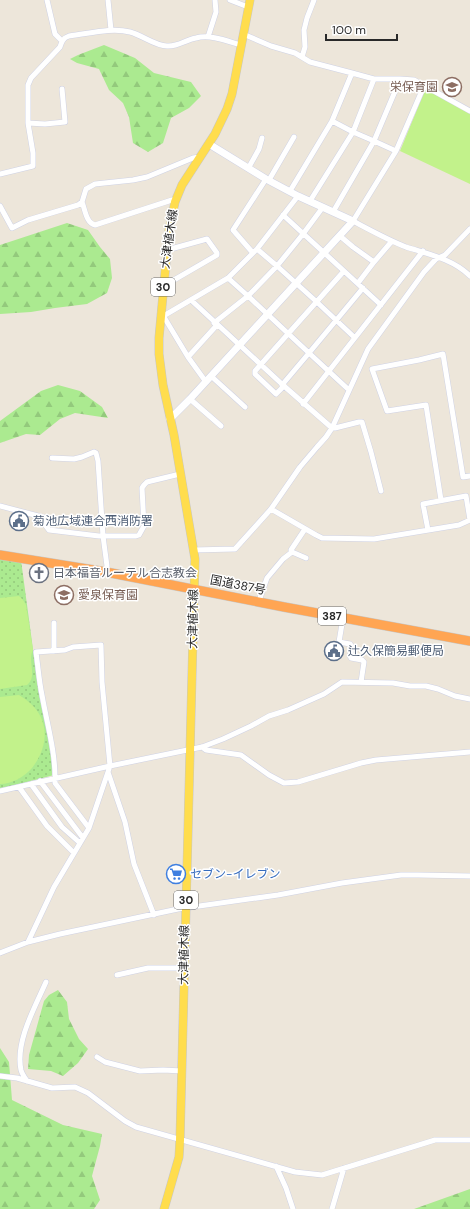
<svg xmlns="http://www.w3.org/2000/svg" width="470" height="1209" font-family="'DM Sans','Noto Sans JP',sans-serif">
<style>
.forest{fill:url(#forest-firs)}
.park{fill:url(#park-dots)}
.pitch{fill:#c2f28b}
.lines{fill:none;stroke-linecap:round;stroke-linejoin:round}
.street-casing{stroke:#cfd2e4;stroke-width:6}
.secondary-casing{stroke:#cfd2e4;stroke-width:8}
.primary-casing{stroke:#c7c7c7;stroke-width:9}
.highway-casing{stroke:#c7c7c7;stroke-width:10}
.street{stroke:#fff;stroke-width:5}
.secondary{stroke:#fff;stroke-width:7}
.primary{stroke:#ffdd4d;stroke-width:8}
.highway{stroke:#ffa553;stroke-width:9}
.labels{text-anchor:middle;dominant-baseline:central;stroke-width:3;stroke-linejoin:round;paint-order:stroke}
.shield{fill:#fff;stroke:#696969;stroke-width:1}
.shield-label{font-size:11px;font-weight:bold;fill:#292929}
.education-label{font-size:12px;fill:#785e54;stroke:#fff;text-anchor:end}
.street-label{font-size:12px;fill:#292929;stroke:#fff}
.service-label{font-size:12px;fill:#4e5e75;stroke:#fff;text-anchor:start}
.worship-label{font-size:12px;fill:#5b616d;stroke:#fff;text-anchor:start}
.shop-label{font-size:12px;fill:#366cbe;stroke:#fff;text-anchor:start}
</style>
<defs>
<pattern id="forest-firs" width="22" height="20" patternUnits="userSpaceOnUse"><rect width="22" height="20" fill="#abea90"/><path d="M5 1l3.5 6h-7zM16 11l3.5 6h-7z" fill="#93c97c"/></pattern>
<pattern id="park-dots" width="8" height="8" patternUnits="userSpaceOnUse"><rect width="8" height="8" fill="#abea90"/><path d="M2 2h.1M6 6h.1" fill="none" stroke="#93c97c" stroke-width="1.8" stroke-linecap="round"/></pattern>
</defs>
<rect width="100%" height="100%" fill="#ede6da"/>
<!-- forest -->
<path class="forest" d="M104,45L135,58L154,73L191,82L201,96L189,108L171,118L163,143L148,152L133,143L129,117L123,103L109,90L99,69L77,63L70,59L78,55Z
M67,223L88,230L100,247L110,259L112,278L107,293L87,304L55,308L31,312L0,314V245Z
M58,385L80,391L102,407L108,418L75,413L60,419L40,435L26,434L0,443V421L41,391Z
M58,990L67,1002L69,1019L79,1039L88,1049L78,1063L63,1076L51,1071L28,1069L29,1055L44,1001L49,995Z
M0,1048L9,1062L12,1100L63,1125L102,1134L100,1146L92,1176L100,1200L94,1209H0Z
M470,1189V1209H414Z"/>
<!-- park -->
<path class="park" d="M0,557L21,560L39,694L49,740L54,775L0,789Z"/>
<!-- pitch -->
<path class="pitch" d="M425,90H428L470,113V184L400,151Z
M19,596L23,600L26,605L33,650C27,661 38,677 27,685L0,689V598Z
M19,695C49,712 52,742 32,768C24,777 12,784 0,784V697Z"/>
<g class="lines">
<defs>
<path id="street" d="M47,0L55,34L62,41
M108,0L111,30
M230,0L248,7
M243,34L271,46L295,53L310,62L352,73L374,79H400L414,80L470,111
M208,37L216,12L215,0
M302,57L305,47L304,30L307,18L314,0
M424,86L396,151L353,221C370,230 388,240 406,247C428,254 453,259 470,276
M332,121L353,132L374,79
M28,123L45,124L65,122L62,89
M396,151L374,141L399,82L400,79
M249,167L259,149L262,138
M0,174L33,166V153L28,123V85L31,78L60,47C62,41 63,38 69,36C88,34 111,27 130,32C142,35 155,46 167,46C178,47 185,40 196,38C210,34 227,41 241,45
M269,180L294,137
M290,191L332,121L352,73
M310,201L353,132L374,141L333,212
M82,202C85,209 86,223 95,225L172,200H176
M0,206L12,228L28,220L78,205L82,202L86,189L95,184L133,180L147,177L193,158L200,157
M283,215L381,305
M340,236L353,247L374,262L392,241
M257,249L277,266L303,234L323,207
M253,253L233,230L266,179
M358,283L374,262
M163,285L167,284L217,255V253L207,239L167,250
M191,300L284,386L332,428H335L359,422H362L371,452L381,491
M164,317L188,357L217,325
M160,318L228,278L257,249L298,196
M214,323L248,296L228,278
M354,337C329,313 303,289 277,266L248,296L309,353L363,288
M188,357L206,382
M211,376L245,407
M282,385L309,353L349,390
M284,386L276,394L255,374V371L344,271
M190,399L221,426
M303,404L423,251
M52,458L74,459L82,457L94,452L96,453L98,461L103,536L107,566L106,572
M441,500L426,405L387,411L372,369L419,360L443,354L463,477L470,476
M0,506L46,518V526L49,530L99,536H136L139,535L144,526L142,488L144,485L147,482L180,474
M271,509L316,535L322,538L374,539L459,525L470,520
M428,530L423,504L466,496L470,520
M193,550L235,549L271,509L300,467L317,447L326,437L332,428L368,349L424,272L436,259L445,255L470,229
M292,552L306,558
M259,601L267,578L283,559L292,552L291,550L305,529
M343,618L339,642L350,644L352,647L350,656L351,658L362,660L364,662L361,682
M54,651V623
M202,747L206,750L241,755L269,775L284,783L298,782L361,763L376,760L470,752
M108,772L125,822L134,864L154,915
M40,781L83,838
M31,784L62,827L80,843
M19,787L47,826L74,853
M0,791L110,766L202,747L223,739L251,726L269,716L288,710L324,694L342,682L393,683L410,686H426L438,689L455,696L470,699
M28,942L54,887L89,828L110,766L102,682L101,645L73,647L65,650L36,652C38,666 39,681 42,695C47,724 56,753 55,783L89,828
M0,953L28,942L60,934L178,909L278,895L342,883L401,875H418L470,876
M117,975L148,968H184
M97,1057L105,1062L140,1071L163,1070L182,1071
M0,1076L17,1078L52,1088L75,1087L88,1093L125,1121L136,1127L295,1172L322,1175L435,1140H470
M27,1081C25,1078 22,1074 21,1070C15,1042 35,1007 46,982
M276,1166L286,1188L293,1209
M332,1209L344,1168"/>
<path id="secondary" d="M170,419L190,399L353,221L298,196L266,179L209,144"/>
<path id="primary" d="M164,1209L179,1157L180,1140L195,559L174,435L163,385L159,354V338L169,230L175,202L182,185L215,134L227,109L232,94L250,0"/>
<path id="highway" d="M0,555L106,572L284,607L470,641"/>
</defs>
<!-- street casing -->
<use href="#street" class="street-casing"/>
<!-- secondary casing -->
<use href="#secondary" class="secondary-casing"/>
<!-- primary casing -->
<use href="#primary" class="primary-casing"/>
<!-- highway casing -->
<use href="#highway" class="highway-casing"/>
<!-- street -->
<use href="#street" class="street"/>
<!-- secondary -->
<use href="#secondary" class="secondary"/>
<!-- primary -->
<use href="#primary" class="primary"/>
<!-- highway -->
<use href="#highway" class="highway"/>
</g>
<!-- icons -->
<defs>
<symbol id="school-ring" viewBox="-11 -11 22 22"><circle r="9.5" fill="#fff" stroke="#8d6e63" stroke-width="1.5"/><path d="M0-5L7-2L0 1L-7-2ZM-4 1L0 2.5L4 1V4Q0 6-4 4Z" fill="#8d6e63"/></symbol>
<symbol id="civic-ring" viewBox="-11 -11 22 22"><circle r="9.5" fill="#fff" stroke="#5c6f8a" stroke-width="1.5"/><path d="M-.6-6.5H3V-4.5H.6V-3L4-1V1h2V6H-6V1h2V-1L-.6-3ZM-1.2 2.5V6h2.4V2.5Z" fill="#5c6f8a"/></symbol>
<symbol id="church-ring" viewBox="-11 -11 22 22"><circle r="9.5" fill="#fff" stroke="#6b7280" stroke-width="1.5"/><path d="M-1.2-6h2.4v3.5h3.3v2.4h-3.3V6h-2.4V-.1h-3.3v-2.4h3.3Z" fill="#6b7280"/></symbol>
<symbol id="supermarket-ring" viewBox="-11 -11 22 22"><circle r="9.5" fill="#fff" stroke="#3f7fe0" stroke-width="1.5"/><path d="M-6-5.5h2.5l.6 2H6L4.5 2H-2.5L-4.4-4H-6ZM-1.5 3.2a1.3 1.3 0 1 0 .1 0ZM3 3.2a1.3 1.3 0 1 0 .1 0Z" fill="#3f7fe0"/></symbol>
</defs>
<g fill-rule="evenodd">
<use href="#school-ring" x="441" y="76" width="22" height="22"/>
<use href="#civic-ring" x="8" y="510" width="22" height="22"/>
<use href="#church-ring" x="28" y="562" width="22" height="22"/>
<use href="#school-ring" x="53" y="584" width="22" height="22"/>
<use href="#civic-ring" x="323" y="640" width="22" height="22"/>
<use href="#supermarket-ring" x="165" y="863" width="22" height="22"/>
</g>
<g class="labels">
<!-- shield labels -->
<g class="shield">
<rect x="151" y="278" width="24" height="18" rx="3"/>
<rect x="318" y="607" width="28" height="18" rx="3"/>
<rect x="174" y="891" width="24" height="18" rx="3"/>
</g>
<g class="shield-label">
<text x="163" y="287">30</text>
<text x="332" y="616">387</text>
<text x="186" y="900">30</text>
</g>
<!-- education labels -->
<g class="education-label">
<text x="438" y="87">栄保育園</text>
<text x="78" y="595" text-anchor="start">愛泉保育園</text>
</g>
<!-- street labels -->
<g class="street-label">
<text transform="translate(169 239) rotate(-82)">大津植木線</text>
<text transform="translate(238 585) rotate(11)">国道387号</text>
<text transform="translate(193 619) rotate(-89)">大津植木線</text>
<text transform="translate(184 955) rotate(-89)">大津植木線</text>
</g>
<!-- service labels -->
<g class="service-label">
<text x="33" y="521">菊池広域連合西消防署</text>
<text x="348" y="651">辻久保簡易郵便局</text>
</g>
<!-- worship labels -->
<g class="worship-label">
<text x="53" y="573">日本福音ルーテル合志教会</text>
</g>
<!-- shop labels -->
<g class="shop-label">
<text x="190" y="874">セブン-イレブン</text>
</g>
</g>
<!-- scale -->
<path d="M326 34v6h71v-6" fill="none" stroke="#292929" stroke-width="2"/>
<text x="332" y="34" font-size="12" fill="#292929" stroke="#ffffff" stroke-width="3" paint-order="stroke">100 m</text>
</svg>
